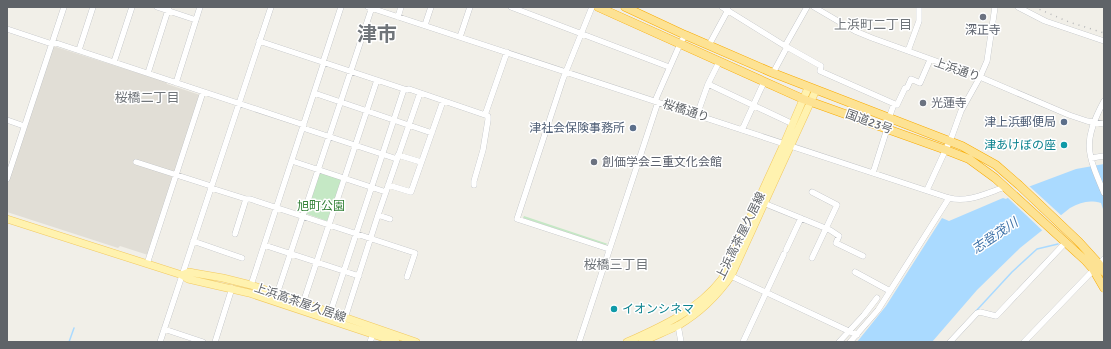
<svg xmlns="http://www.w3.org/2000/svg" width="1111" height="349" font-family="Signika,'Noto Sans JP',sans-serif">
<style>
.education{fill:#e1ded6}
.green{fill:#c5e8c5}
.water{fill:#aadaff}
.pier{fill:#f1efe8}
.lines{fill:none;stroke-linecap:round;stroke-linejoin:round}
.stream{stroke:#aadaff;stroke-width:1.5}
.minor-casing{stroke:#b5b8bc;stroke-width:6}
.major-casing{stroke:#f2c960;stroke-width:8}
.highway-casing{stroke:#f9ab00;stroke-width:9}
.minor{stroke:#fff;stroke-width:5.5}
.major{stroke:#fff2af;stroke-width:7}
.highway{stroke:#fde293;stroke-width:8}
.rail{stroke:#b6b7b8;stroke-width:1.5;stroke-dasharray:1 5;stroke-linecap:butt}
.worship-dot{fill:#6b7280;stroke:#fff;stroke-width:1.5}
.service-dot{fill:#5c6f8a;stroke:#fff;stroke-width:1.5}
.culture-dot{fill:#0f9aa8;stroke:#fff;stroke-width:1.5}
.labels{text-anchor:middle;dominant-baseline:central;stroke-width:3;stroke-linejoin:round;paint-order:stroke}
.worship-label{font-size:12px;fill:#5b616d;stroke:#fff;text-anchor:start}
.street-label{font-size:12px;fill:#5f6368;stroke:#fff}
.service-label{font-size:12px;fill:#4e5e75;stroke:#fff;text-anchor:end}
.culture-label{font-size:12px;fill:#0d838f;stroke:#fff;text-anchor:end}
.park-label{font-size:12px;fill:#348238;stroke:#fff}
.neighbourhood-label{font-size:13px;fill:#70757a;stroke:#fff}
.water-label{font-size:13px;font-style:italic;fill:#4174aa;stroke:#fff}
.town-label{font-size:20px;font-weight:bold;fill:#70757a;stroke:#fff}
</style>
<rect width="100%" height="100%" fill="#f1efe8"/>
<!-- education -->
<path class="education" d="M53,46L166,82L167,84L200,95L175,171L171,176L173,178L148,255L120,246L118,248L7,212V184Z"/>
<!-- green -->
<path class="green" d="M319,172L342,180L329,220L327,221L307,214L306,212Z
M524,216L608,244L605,245L523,218Z"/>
<!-- water -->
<path class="water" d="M1104,164V212L1101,203C1089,200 1081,202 1070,208L1020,248L977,290L932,342H857L886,306L942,218L949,221L1003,198L1006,199L1015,192L1076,169Z"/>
<!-- pier -->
<path class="pier" d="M1028,185L1063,217L1044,232L1008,198L1002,196L1006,197L1014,190Z"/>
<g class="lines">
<!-- stream -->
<path class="stream" d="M976,311L1012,272L1037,249L1058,244
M69,342L74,328"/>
<defs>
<path id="minor" d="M157,7L196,20
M368,7L949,198C968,203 987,193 1005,187
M511,7L669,67
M592,7L563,79L517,219L609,249
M722,7L785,46
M814,7L855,31L872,38L980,77L1069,115L1087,121L1104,124
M1018,7L1045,21L1104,41
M398,17L401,7
M425,25L431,7
M7,29L52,44
M460,37L470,7
M259,41L407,90L409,89L488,116V120L483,150L474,181V185
M53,42L304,125
M709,45L728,10
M787,47L821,66L820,71L897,105L905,88H907L911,79L920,83L930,60
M79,50L93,7
M908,51L919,21V7
M114,62L132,7
M323,62L341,7
M148,73L169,7
M773,73L787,47L785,46L807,7
M176,83L200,7
M708,84L793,124
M314,93L432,133
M655,101L680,44L685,35
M1104,101C1082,142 1087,153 1104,193
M485,115L507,52
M697,115L708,84L719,62
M889,118L894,104
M7,120L24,126
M303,128L397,159
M742,130L764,82
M398,155L421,162
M1091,158L1104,156
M292,161L386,192
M136,162L211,186
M873,173L887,129
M7,179L64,7
M388,185L411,192L443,101
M211,188L246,199H250L415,253L407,277
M927,190L952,136L961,111L980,77L987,61L995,7
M812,192L837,205L812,258
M761,202L830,230L839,236L836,243L863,256
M378,215L390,219
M235,234L246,199
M193,241L242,258
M264,245L359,276
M786,250L801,218
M147,264L203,92
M855,272L890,291
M731,276L857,335
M251,285L324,62
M277,294L372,7
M303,303L377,80
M330,313L404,89
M345,318L378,215L420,93
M678,325L681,342
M164,329L203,342
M160,342L271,7
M215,342L232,288
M370,342L373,334
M579,342L658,102
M743,342L784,254
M839,342L864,315L877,298
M850,342L878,310L949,198
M950,342L977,313L980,312L996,316L998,314L1065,243
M1024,342L1104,259"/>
<path id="major" d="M7,219L182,275L188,279L249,293L396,342
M182,275L189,272L194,273L223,278L251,285L416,342
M627,342C663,326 698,310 722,279L784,144L808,88
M642,342C654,336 667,331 679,325C701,312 717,296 731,276L816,90"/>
<path id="highway" d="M598,7L803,99L946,150L969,159L995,178L1086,261L1093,269L1104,288
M625,7L685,35L773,73L962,146L996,165L1019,185L1079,242L1099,264L1104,272"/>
</defs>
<!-- minor casing -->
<use href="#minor" class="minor-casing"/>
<!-- major casing -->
<use href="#major" class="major-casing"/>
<!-- highway casing -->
<use href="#highway" class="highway-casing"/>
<!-- minor -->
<use href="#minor" class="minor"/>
<!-- major -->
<use href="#major" class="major"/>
<!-- highway -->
<use href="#highway" class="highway"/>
<!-- rail -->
<path class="rail" d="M1034,7L1069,22L1104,33"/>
</g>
<!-- markers -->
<g class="worship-dot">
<circle cx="983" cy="17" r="4"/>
<circle cx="923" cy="103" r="4"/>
<circle cx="594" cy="162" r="4"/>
</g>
<g class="service-dot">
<circle cx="1064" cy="122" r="4"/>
<circle cx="633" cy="128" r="4"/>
</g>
<g class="culture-dot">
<circle cx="1064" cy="145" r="4"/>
<circle cx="614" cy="309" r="4"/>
</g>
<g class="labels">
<!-- worship labels -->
<g class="worship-label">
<text x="983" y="30" text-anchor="middle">深正寺</text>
<text x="931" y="103">光蓮寺</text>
<text x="602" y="162">創価学会三重文化会館</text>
</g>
<!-- street labels -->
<g class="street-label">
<text transform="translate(957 70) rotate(19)">上浜通り</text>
<text transform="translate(686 111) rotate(18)">桜橋通り</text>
<text transform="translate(869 122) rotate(20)">国道23号</text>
<text transform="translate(741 236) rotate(-64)">上浜高茶屋久居線</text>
<text transform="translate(300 303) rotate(19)">上浜高茶屋久居線</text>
</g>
<!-- service labels -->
<g class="service-label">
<text x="1056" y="122">津上浜郵便局</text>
<text x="625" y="128">津社会保険事務所</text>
</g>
<!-- culture labels -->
<g class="culture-label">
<text x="1056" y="145">津あけぼの座</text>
<text x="622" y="309" text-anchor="start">イオンシネマ</text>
</g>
<!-- park labels -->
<g class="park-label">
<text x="321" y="206">旭町公園</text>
</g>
<!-- neighbourhood labels -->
<g class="neighbourhood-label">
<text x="873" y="25">上浜町二丁目</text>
<text x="147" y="98">桜橋二丁目</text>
<text x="616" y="265">桜橋三丁目</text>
</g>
<!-- water labels -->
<g class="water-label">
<text transform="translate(995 236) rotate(-34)">志登茂川</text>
</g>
<!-- town labels -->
<g class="town-label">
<text x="377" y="34">津市</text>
</g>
</g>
<!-- border -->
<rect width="1111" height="349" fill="none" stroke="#5f6368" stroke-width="16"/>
</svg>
